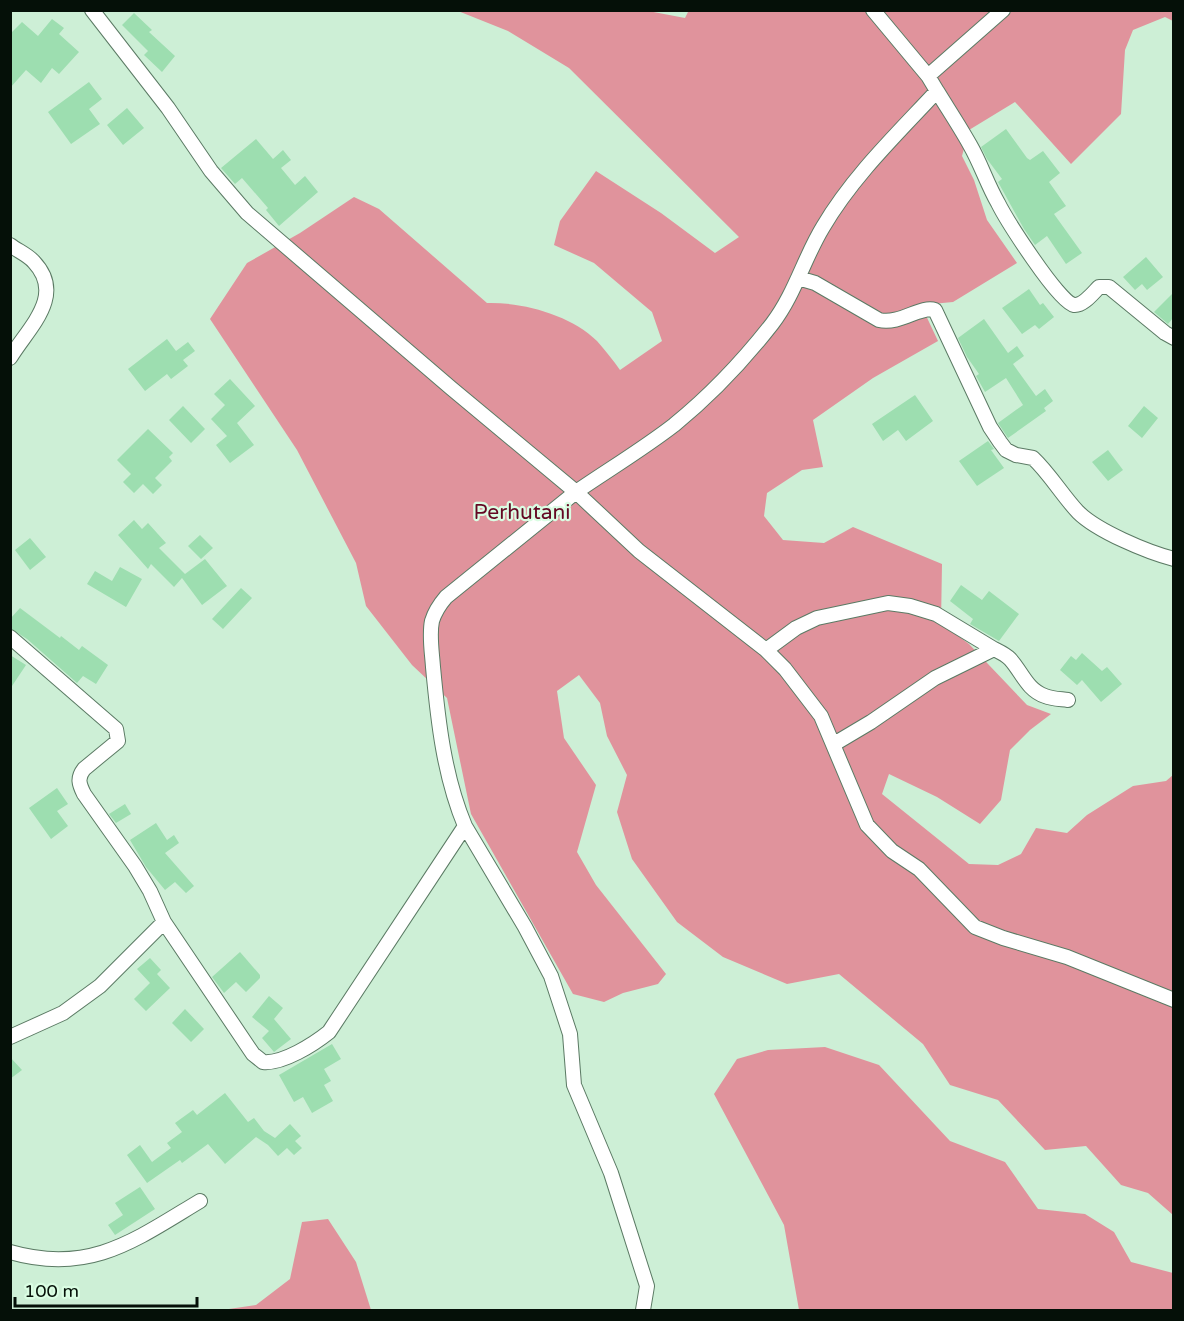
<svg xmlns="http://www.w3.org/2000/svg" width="1184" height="1321" font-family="'Varela Round',sans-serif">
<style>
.forest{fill:#e0939c}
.building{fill:#9ddeb0}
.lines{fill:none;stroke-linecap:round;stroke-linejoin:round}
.minor-casing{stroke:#5b7a64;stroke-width:16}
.minor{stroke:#fff;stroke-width:14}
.labels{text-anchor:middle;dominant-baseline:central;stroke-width:4.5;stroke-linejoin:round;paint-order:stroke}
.park-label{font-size:21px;fill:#640823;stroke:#dafde3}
</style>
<rect width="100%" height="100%" fill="#cdefd6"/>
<!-- forest -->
<path class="forest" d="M643,10L685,18L689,10L1173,11V21L1165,17L1133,30L1125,50L1121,114L1071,164L1015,102L969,130L962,156L974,180L987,220L1017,263L953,302L921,305L938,341L873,378L813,420L823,467L802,470L767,493L764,516L783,540L824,543L853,527L942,564L941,623L969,644L1027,705L1051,714L1030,730L1010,750L1001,800L980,824L937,797L889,774L882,794L969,864L998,865L1021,854L1036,828L1067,833L1087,815L1133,786L1166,781L1173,775V1215L1148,1193L1121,1185L1086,1146L1045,1150L998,1100L950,1085L923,1044L839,974L787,984L723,957L677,922L632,859L617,812L627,775L607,736L600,703L579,675L557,691L564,738L596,785L577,852L596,885L666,974L658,984L623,993L604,1002L573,994L471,814L447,698L412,665L366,606L356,563L297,450L210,319L247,263L300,233L354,197L379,209L487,303C523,302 571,315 597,341C605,350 613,360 620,370L662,341L652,312L594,263L554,245L560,221L596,171L661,213L715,253L739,237L569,68L508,31L458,11Z
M825,1047L879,1065L950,1141L1005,1162L1038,1209L1085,1214L1114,1232L1131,1262L1173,1273V1310H799L784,1225L714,1094L737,1059L768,1050Z
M328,1219L356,1262L371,1310H222L256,1305L290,1279L302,1222Z"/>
<!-- building -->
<path class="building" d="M134,13L152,30L149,32L175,56L162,72L144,55L148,51L122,25Z
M52,19L64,28L59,34L79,52L59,74L52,68L41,83L26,70L10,88V34L22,22L38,36Z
M89,82L102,99L89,109L100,124L71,144L48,112Z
M127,108L144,128L123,145L107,125Z
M1006,129L1027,158L1030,160L1043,151L1060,173L1049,182L1066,206L1054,214L1082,253L1066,264L1047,236L1035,245L1024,229L998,182L1002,179L987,159L981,147Z
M256,139L273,159L283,150L291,160L281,168L295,185L305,176L318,192L279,226L266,210L268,208L242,178L235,184L221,168Z
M1146,257L1163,277L1147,290L1142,284L1135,290L1123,277Z
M1029,289L1040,305L1043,303L1054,317L1039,329L1035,325L1022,334L1002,308Z
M1173,293V318L1168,324L1154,312Z
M984,319L1008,353L1017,346L1024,356L1013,364L1036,396L1045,389L1053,401L1044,408L1046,411L1008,438L998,423L1023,405L1006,378L985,392L976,376L979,374L967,357L958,338Z
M167,339L176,351L188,342L195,351L183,360L188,366L171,379L167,374L145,391L128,369Z
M230,379L255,406L237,423L254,445L230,463L216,445L227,436L211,419L225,405L214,394Z
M915,395L933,421L906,441L898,430L883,441L872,424Z
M183,406L205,429L191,443L169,420Z
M1144,406L1158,418L1142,438L1128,426Z
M148,429L173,453L169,457L172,461L155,478L162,485L153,494L143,484L134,493L123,482L131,474L117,460Z
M988,441L994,449L991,450L1004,468L977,486L959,461Z
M1108,450L1123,470L1108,481L1092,462Z
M134,520L142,529L148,523L166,543L159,548L185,574L205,559L227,586L202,605L182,578L174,587L151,564L148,569L118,535Z
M200,535L213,548L201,559L188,546Z
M30,538L46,557L30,570L15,550Z
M120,567L142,579L126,607L87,584L95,571L112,581Z
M961,585L982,600L989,591L1019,614L999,641L970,624L973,619L950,601Z
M241,588L252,598L223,629L212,619Z
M20,608L60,638L61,636L79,650L82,646L108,665L96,684L83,676L77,683L27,639L10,628V619Z
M1082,653L1102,671L1107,667L1122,684L1101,702L1082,680L1077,685L1060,670L1071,656L1076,660Z
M10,655L26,665L10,689Z
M57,788L68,804L57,811L68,826L51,839L29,808Z
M125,804L131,814L116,823L109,814Z
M156,823L167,840L174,835L179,843L165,853L194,886L186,893L175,882L165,890L146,867L130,840Z
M240,952L260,975V978L246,992L236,982L224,993L212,977Z
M150,958L161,970L157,974L170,988L146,1011L134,999L150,983L137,969Z
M269,996L283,1008L274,1019L291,1039L274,1052L262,1038L269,1031L252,1017Z
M185,1009L204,1029L191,1042L172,1023Z
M332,1044L341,1059L324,1069L331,1081L324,1085L333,1101L312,1113L303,1097L294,1102L279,1075Z
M10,1057L22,1070L10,1079Z
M225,1093L248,1122L254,1118L264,1131L275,1138L290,1124L301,1136L295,1141L302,1148L294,1155L287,1148L278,1156L268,1145L256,1137L225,1164L208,1144L182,1163L180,1160L147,1183L127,1155L140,1145L152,1162L171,1148L167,1143L182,1132L175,1123L193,1110L197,1115Z
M140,1187L155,1209L115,1235L108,1225L123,1215L115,1203Z"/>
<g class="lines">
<defs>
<path id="minor" d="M92,10L168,108L211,171L247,213L451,388L576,492C608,470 643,449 674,425C711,395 743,361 772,324C795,294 804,258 823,227C853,176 897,134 937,91L928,76L873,10
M928,76L1003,10
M937,91C948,109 960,127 970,145C981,164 987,184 998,203C1006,219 1059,303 1074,305C1083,306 1093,293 1099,287H1109L1165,333L1174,338
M10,245C18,251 28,255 34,262C66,296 28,328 10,358
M798,278L815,283L879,320C900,325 921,305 935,310L990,427L1000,442L1006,450L1016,455L1033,458C1050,474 1062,495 1078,512C1097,531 1147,552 1174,559
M10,637L116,729L118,741L84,769C77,778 79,784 84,794L135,866L150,891L164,922L253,1054L263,1062C283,1064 314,1044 329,1032L465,826
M766,650L796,628L817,618L888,603L910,606L936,614L994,649
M834,744L871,722L935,678L994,649C1000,652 1005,654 1010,659C1022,672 1027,690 1045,696C1052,699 1061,699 1068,700
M10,1037L63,1013L100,986L164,922
M10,1252C90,1275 135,1240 200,1201
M643,1310L647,1286L611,1173L574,1085L570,1034L551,976L525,927L465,826C444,776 438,721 433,667C432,652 429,635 432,621C435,611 440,604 446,597L576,492L639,551L766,650L785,669L821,716L867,825L892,851L919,869L975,927L1003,938L1067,957L1174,1000"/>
</defs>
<!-- minor casing -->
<use href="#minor" class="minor-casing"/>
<!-- minor -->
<use href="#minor" class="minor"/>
</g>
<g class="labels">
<!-- park labels -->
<g class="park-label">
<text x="522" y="512">Perhutani</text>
</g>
</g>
<!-- border -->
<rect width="1184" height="1321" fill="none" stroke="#051008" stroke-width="24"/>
<!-- scale -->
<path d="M15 1297v9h182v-9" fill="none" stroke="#051008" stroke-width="3"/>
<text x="24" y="1297" font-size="18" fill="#051008" stroke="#dafde3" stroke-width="4.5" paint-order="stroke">100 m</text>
</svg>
